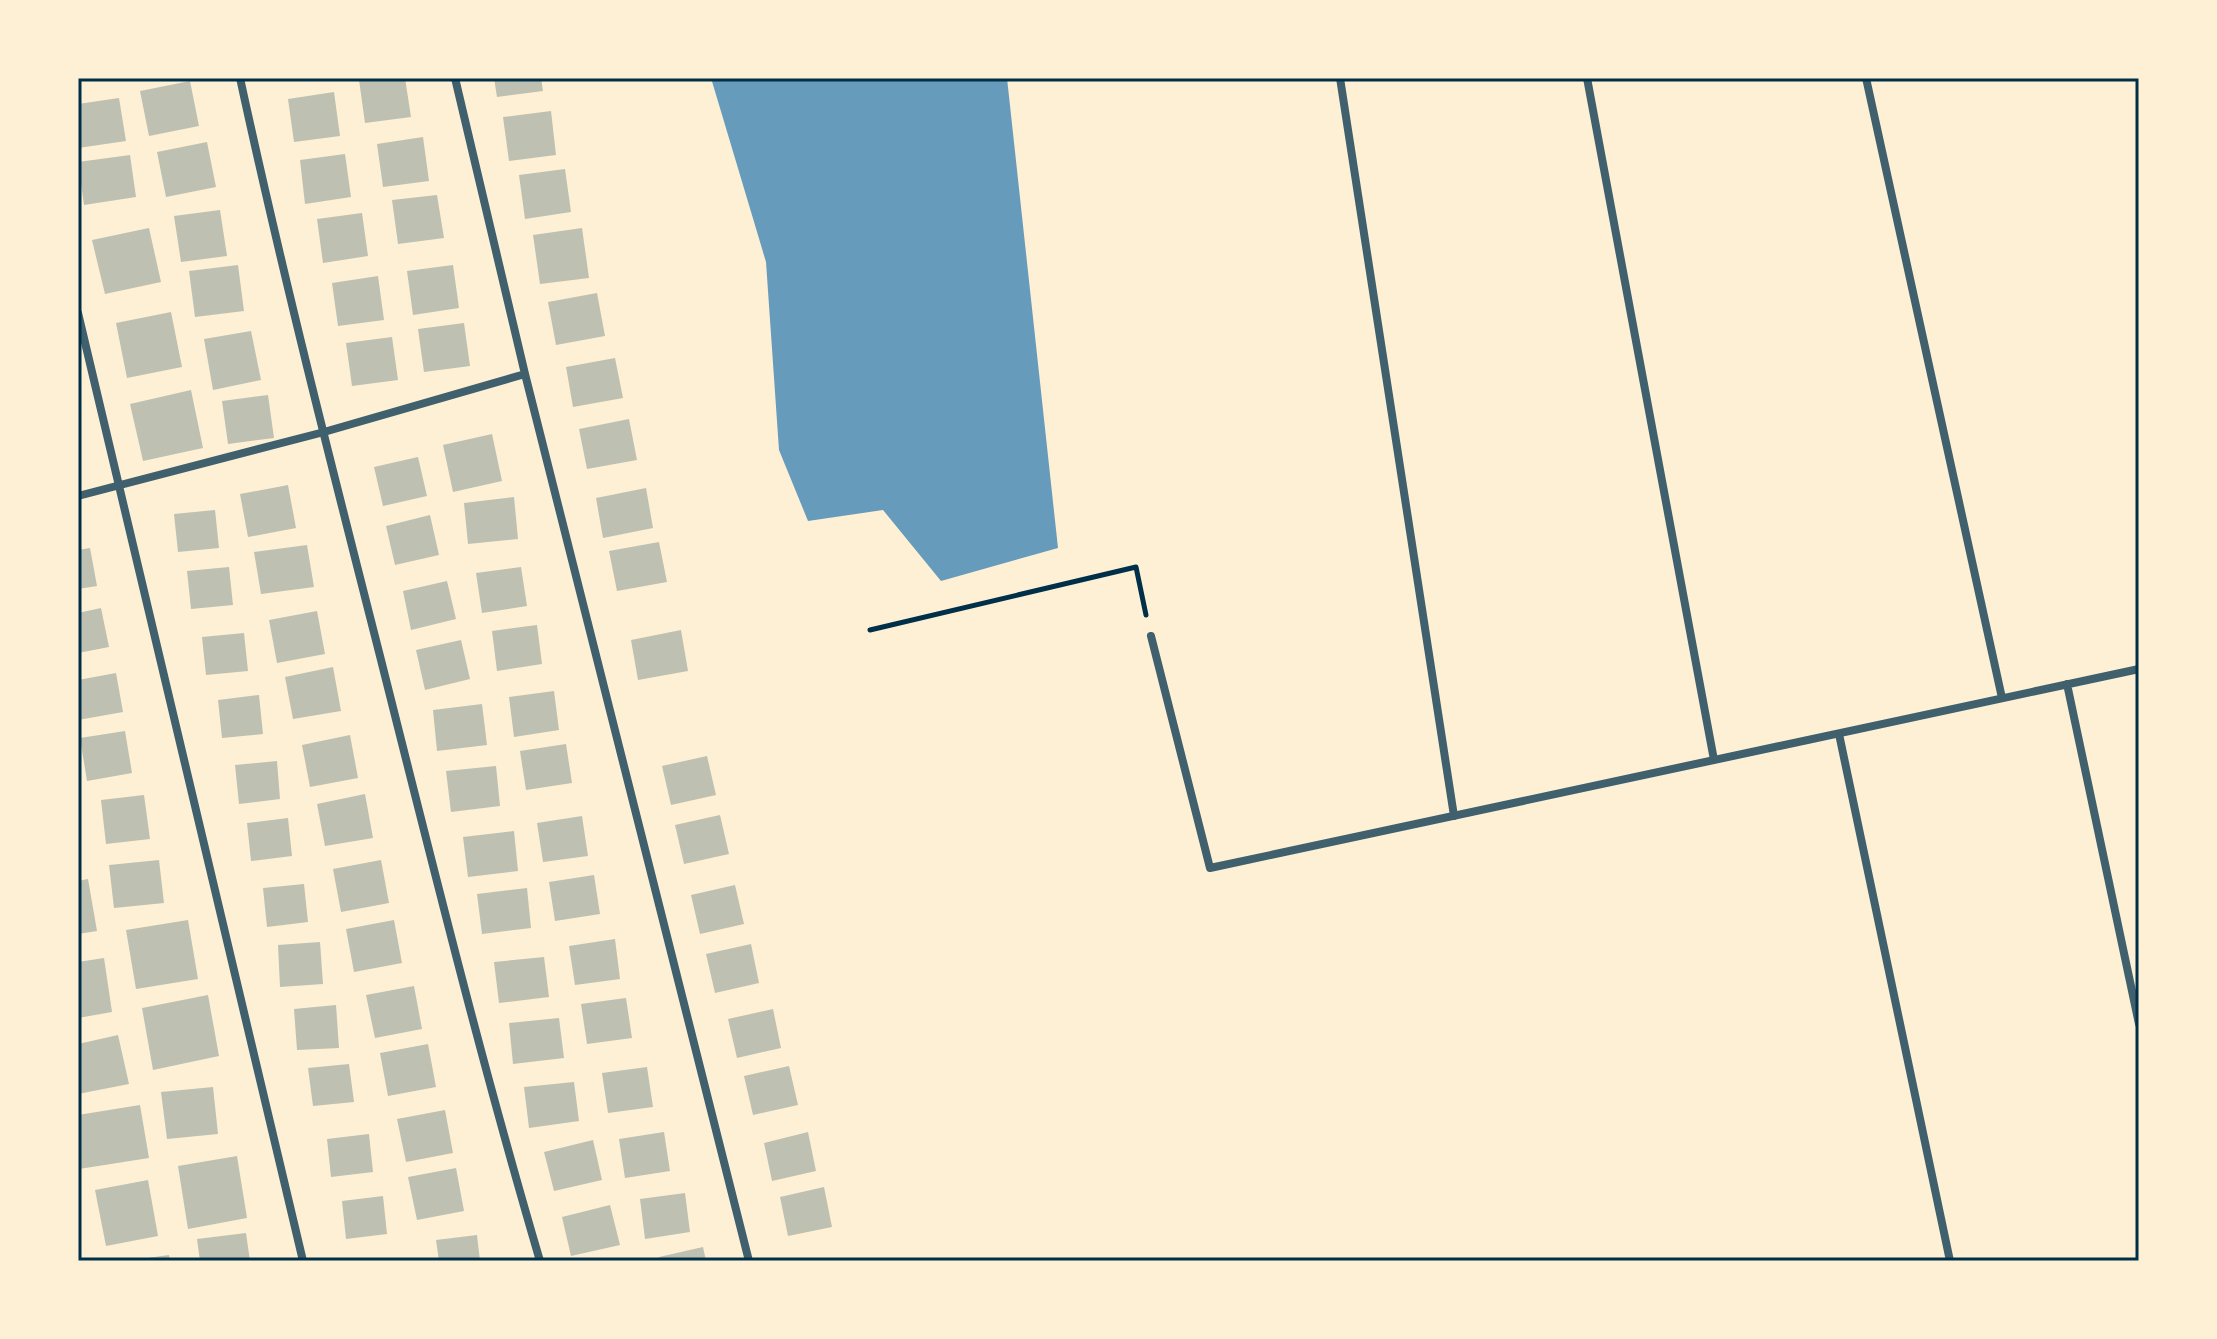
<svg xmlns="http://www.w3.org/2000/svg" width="2217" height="1339" font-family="'Space Grotesk',sans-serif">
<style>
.water{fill:#669bbc}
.building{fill:#bec0b2}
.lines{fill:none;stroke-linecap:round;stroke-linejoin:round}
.path{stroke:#003049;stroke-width:5}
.minor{stroke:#3f606c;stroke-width:8}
.neatline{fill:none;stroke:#003049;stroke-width:3}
</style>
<rect width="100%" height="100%" fill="#fdf0d5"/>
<!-- water -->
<path class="water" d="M711,78H1007L1058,548L941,581L883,510L808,521L779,450L766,262Z"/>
<!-- building -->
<path class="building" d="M371,78H405L411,117L365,123L359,80Z
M494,78H541L543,91L497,97Z
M190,81L199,126L149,136L140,91Z
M334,92L340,136L294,142L288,99Z
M119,98L126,141L78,148V104Z
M551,111L556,155L509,161L503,117Z
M423,137L429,181L383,187L377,144Z
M207,142L216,187L166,197L157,152Z
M345,154L351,197L305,204L300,160Z
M130,155L136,197L84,205L78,162Z
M565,169L571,212L525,219L519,175Z
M437,195L444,238L398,244L392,200Z
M220,210L227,256L181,262L174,216Z
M362,213L368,256L323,263L317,219Z
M149,228L161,282L105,294L92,240Z
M582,228L589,278L540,284L533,235Z
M238,265L244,311L195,317L189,271Z
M453,265L459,308L413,315L407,271Z
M378,276L384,320L338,326L332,283Z
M597,293L605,336L556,345L548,302Z
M171,312L182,367L127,378L116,323Z
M464,323L470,366L424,372L418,329Z
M251,331L261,380L213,390L204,339Z
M392,337L398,380L352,386L346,343Z
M615,358L623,398L573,407L566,367Z
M191,390L203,448L143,461L130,404Z
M268,395L274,438L228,444L222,401Z
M629,419L637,460L587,469L579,429Z
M492,434L502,481L453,492L443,445Z
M418,457L427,496L383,506L374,467Z
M288,485L296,528L248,537L240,494Z
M646,488L653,528L603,538L596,498Z
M514,497L518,539L468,544L464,503Z
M215,510L219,548L178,552L174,514Z
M430,515L439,555L395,565L386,526Z
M659,542L667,582L617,591L609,551Z
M307,545L314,587L261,594L254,552Z
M90,548L97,586L78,589V550Z
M229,567L233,605L191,609L187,571Z
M521,567L527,606L482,613L476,573Z
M447,581L456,619L411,630L403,591Z
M101,608L109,647L78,653V613Z
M317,611L325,654L277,663L269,620Z
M537,625L542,664L497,671L492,631Z
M681,630L688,671L638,680L631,640Z
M244,633L248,671L206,675L202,637Z
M461,640L470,679L425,690L416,650Z
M333,667L341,711L293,719L285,677Z
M116,673L123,712L78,720V680Z
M554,691L559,730L514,737L509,697Z
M259,695L263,734L222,738L218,700Z
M482,704L487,745L437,751L433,710Z
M125,731L132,773L87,781L80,738Z
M350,735L358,778L310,787L302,745Z
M566,744L572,783L526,790L520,751Z
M707,756L716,795L671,805L662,766Z
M277,761L280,799L239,804L235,765Z
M496,766L500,806L451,812L446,771Z
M365,794L373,838L325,846L317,804Z
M144,795L150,839L106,844L101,800Z
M720,815L729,854L684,864L675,825Z
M582,816L588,856L543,862L537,823Z
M288,818L292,856L251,861L247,823Z
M514,831L518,871L468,877L463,837Z
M159,860L164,903L114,908L109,865Z
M381,860L389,903L341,912L333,869Z
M594,875L600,914L555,921L549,882Z
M88,879L97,931L78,934V881Z
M304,884L308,922L267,927L263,888Z
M735,885L744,924L700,934L691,895Z
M527,888L531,928L482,934L477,894Z
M188,920L198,979L136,989L126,930Z
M394,920L402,963L354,972L346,929Z
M615,939L620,979L575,985L569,946Z
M320,942L323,984L280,987L278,945Z
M751,944L759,983L715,993L706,954Z
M544,957L549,997L499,1003L494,962Z
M104,958L112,1012L78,1018V962Z
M414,986L422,1029L375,1038L366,995Z
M208,995L219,1056L153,1070L142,1008Z
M626,998L632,1038L587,1044L581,1004Z
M336,1005L339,1048L297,1050L294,1009Z
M773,1009L781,1048L737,1058L728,1019Z
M559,1018L564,1058L513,1064L509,1023Z
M118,1035L129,1084L78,1094V1044Z
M428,1044L436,1087L388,1096L380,1053Z
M349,1064L354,1102L313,1106L308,1068Z
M789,1066L798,1105L753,1115L744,1076Z
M647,1067L653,1107L608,1113L602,1073Z
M574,1082L579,1121L529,1128L524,1087Z
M213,1087L218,1134L167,1139L161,1092Z
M140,1105L149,1158L79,1169L78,1115Z
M445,1110L453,1153L406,1162L397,1119Z
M664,1132L670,1171L625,1178L619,1139Z
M808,1132L816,1171L772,1181L764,1143Z
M369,1134L373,1172L331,1177L327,1139Z
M593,1140L602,1180L554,1191L544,1152Z
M237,1156L247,1218L188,1229L178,1166Z
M456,1168L464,1211L417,1220L408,1177Z
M148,1180L158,1236L106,1246L95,1190Z
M824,1187L832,1227L788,1236L780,1197Z
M685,1193L690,1232L645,1239L640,1199Z
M383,1196L387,1234L346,1239L342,1201Z
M610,1205L620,1245L571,1256L562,1217Z
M246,1233L250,1261H200L197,1239Z
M477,1235L480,1261H439L436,1240Z
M703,1247L706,1261H660L659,1257Z
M169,1255L170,1261H140V1259Z"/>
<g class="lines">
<!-- path -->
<path class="path" d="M870,630L1136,567L1146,615"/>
<!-- minor -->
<path class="minor" d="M240,78C282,272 331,464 380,656C431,858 481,1061 540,1261
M455,78L525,374L749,1261
M1340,78L1454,816
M1587,78L1714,760
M1866,78L2002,698
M78,313L303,1261
M78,496L324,432L525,374
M1151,636L1210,868L2139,669
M2067,684L2139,1024
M1839,734L1950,1261"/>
</g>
<!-- border -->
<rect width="2217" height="1339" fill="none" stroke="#fdf0d5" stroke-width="160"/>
<rect x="80" y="80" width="2057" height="1179" class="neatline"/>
</svg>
